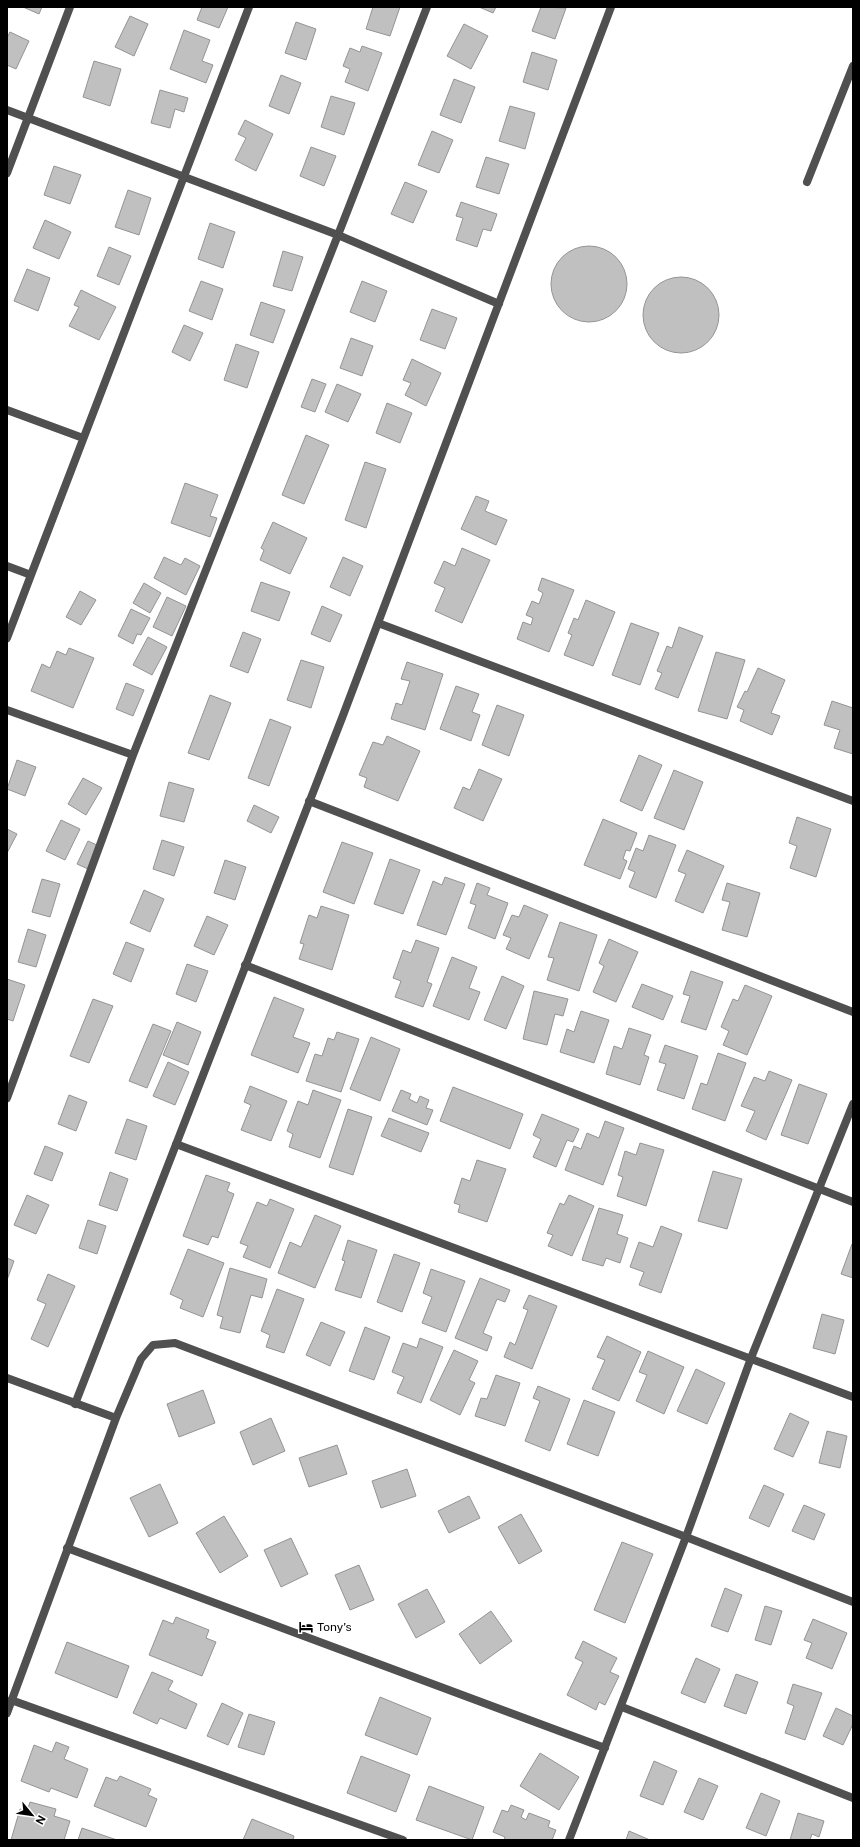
<svg xmlns="http://www.w3.org/2000/svg" width="860" height="1847" font-family="'Public Sans',sans-serif">
<style>
.building{fill:#c0c0c0;stroke:#949494}
.lines{fill:none;stroke-linecap:round;stroke-linejoin:round}
.street{stroke:#505050;stroke-width:8}
.labels{text-anchor:middle;dominant-baseline:central;stroke-width:3.5;stroke-linejoin:round;paint-order:stroke}
.poi-label{font-size:12px;fill:#000;stroke:#fff;text-anchor:start}
</style>
<rect width="100%" height="100%" fill="#fff"/>
<!-- building -->
<path class="building" d="M23,7H42L39,14Z
M202,7H228L219,28L197,20Z
M373,7H400L390,36L366,29Z
M479,7H496L493,13Z
M541,7L566,8L555,39L532,31Z
M130,16L148,24L134,56L115,47Z
M296,22L316,29L306,60L285,53Z
M464,24L488,36L471,69L447,56Z
M184,30L210,40L202,61L213,65L206,83L170,69Z
M10,32L29,41L16,69L7,65V38Z
M362,46L382,53L368,91L345,82L350,69L343,66L350,48L360,52Z
M532,52L557,60L548,90L523,82Z
M94,61L121,69L110,106L83,97Z
M281,75L301,83L289,114L269,106Z
M454,79L475,87L461,123L440,115Z
M160,90L188,98L184,112L175,109L170,128L151,123Z
M331,96L355,103L344,135L321,127Z
M510,106L535,113L525,149L499,141Z
M245,120L273,134L256,171L235,160L246,138L238,134Z
M432,131L453,140L439,173L418,165Z
M311,147L336,156L324,186L300,176Z
M486,157L509,164L499,194L476,187Z
M54,166L81,175L70,204L44,195Z
M405,182L427,191L413,223L391,214Z
M128,190L151,198L139,235L115,227Z
M461,202L497,214L491,231L483,229L477,247L456,240L463,218L456,216Z
M45,220L71,232L59,259L33,248Z
M210,223L235,232L223,268L198,259Z
M551 284a38 38 0 1 1 76 0a38 38 0 1 1-76 0Z
M109,247L131,256L119,285L97,276Z
M283,251L303,257L292,291L273,286Z
M27,269L50,278L38,311L14,301Z
M643 315a38 38 0 1 1 76 0a38 38 0 1 1-76 0Z
M201,281L223,289L212,320L189,311Z
M362,281L387,291L375,322L350,312Z
M81,290L116,307L99,340L69,326L79,307L74,305Z
M261,302L285,310L273,343L250,335Z
M432,309L457,318L445,349L420,340Z
M184,325L203,333L190,361L172,352Z
M351,338L373,346L362,376L340,368Z
M236,344L259,352L247,388L224,380Z
M412,359L441,373L426,406L405,395L411,383L403,380Z
M312,379L326,384L315,412L301,407Z
M337,384L361,394L348,422L325,412Z
M387,403L412,413L400,443L376,433Z
M306,435L329,445L304,504L282,495Z
M365,462L386,469L366,528L345,520Z
M185,483L218,495L210,516L217,518L210,537L171,523Z
M476,496L489,501L485,511L507,520L496,545L461,529Z
M273,522L307,538L290,574L260,560L264,550L261,548Z
M462,548L490,560L462,623L435,611L445,588L434,583L444,561L455,566Z
M164,557L181,565L185,558L200,566L186,595L154,578Z
M343,557L363,566L350,596L330,587Z
M542,578L574,590L549,652L517,639L523,622L531,625L533,618L526,615L532,601L539,604L543,593L538,590Z
M261,582L290,592L279,621L251,611Z
M144,583L161,593L150,613L133,603Z
M80,591L96,600L81,625L66,617Z
M167,597L186,606L172,636L153,627Z
M586,600L615,612L593,666L564,655L572,635L568,633L574,618L578,620Z
M322,606L342,615L330,642L311,634Z
M131,609L150,618L141,635L137,634L133,644L118,636Z
M631,623L659,633L640,685L612,675Z
M679,627L703,636L678,698L655,689L662,673L657,671L667,646L672,648Z
M243,632L261,639L248,673L230,666Z
M148,637L167,647L152,675L133,665Z
M69,648L94,658L73,708L31,691L42,664L50,668L57,651L66,655Z
M716,652L745,660L727,719L698,711Z
M301,660L324,667L311,708L287,700Z
M407,662L443,674L425,730L391,719L396,703L402,705L410,681L401,679Z
M758,668L785,680L771,713L780,716L772,735L740,721L744,710L737,707L745,691L747,692Z
M126,683L144,690L133,716L116,709Z
M456,686L479,694L472,712L480,715L471,741L440,729Z
M210,695L231,703L209,760L188,753Z
M832,701L853,708V754L834,748L840,730L824,725Z
M497,705L524,715L509,756L482,745Z
M270,719L291,727L269,786L248,778Z
M387,736L420,751L398,801L364,787L367,778L359,775L373,742L383,745Z
M639,755L662,765L642,811L620,801Z
M17,760L36,767L25,796L7,789Z
M479,769L502,779L483,821L454,808L463,787L470,790Z
M674,770L703,782L684,830L654,818Z
M83,778L102,788L86,815L68,804Z
M169,782L194,789L184,822L160,816Z
M254,805L279,817L271,833L247,821Z
M797,817L831,829L816,877L790,868L797,846L789,843Z
M603,819L637,833L630,851L626,850L623,859L627,861L620,879L584,865Z
M61,820L80,829L65,860L46,851Z
M7,829L17,834L7,853Z
M649,835L676,845L656,898L629,887L635,872L628,869L636,848L643,851Z
M162,840L184,847L174,876L153,869Z
M88,841L99,846L88,869L77,864Z
M342,842L373,853L354,904L323,892Z
M687,850L724,866L703,913L675,901L686,874L678,871Z
M390,859L420,870L403,914L374,904Z
M225,860L246,867L235,900L214,893Z
M445,877L465,884L446,935L417,925L433,881L442,885Z
M42,879L60,884L50,917L32,912Z
M477,883L490,888L487,895L508,903L495,939L468,928L476,905L470,903Z
M727,883L760,893L747,937L722,930L730,902L722,900Z
M144,890L164,899L150,932L130,923Z
M524,905L548,915L529,959L506,949L511,938L503,935L512,915L519,917Z
M321,906L349,915L332,970L299,959L304,944L300,943L309,915L317,918Z
M207,916L228,925L214,955L194,946Z
M560,922L597,935L579,991L547,980L554,958L548,957Z
M28,929L46,935L36,967L18,962Z
M609,939L638,952L616,1002L593,992L604,966L599,963Z
M416,940L439,948L427,982L432,984L423,1007L395,997L401,981L393,978L403,950L411,953Z
M126,942L144,949L131,982L113,974Z
M452,957L477,967L469,988L480,992L469,1020L433,1006Z
M187,964L208,971L196,1002L176,994Z
M691,971L723,982L706,1030L681,1022L690,996L683,994Z
M502,976L524,986L506,1029L484,1020Z
M7,979L25,985L13,1021L7,1019Z
M642,984L673,996L663,1020L632,1007Z
M745,985L772,996L747,1055L723,1045L729,1031L721,1027L733,999L738,1001Z
M534,991L568,999L563,1016L555,1014L547,1045L523,1039Z
M274,997L304,1009L293,1037L310,1043L298,1073L251,1055Z
M93,999L113,1006L89,1063L70,1056Z
M581,1011L609,1020L594,1063L560,1052L567,1029L574,1032Z
M177,1022L201,1032L188,1065L163,1055Z
M153,1024L171,1031L147,1088L129,1081Z
M629,1028L651,1035L644,1055L649,1057L640,1085L606,1074L614,1046L622,1049Z
M337,1032L359,1039L341,1092L306,1081L315,1054L322,1056L328,1038L334,1040Z
M371,1037L400,1049L380,1101L350,1089Z
M665,1045L698,1056L684,1099L657,1090L666,1064L659,1062Z
M718,1053L746,1063L725,1121L692,1109L701,1083L707,1085Z
M168,1062L189,1072L175,1105L153,1096Z
M769,1071L792,1080L766,1140L746,1131L755,1111L741,1106L754,1077L765,1081Z
M799,1084L827,1094L808,1144L781,1135Z
M250,1086L287,1101L271,1141L241,1130L251,1105L244,1102Z
M453,1087L523,1114L510,1149L440,1121Z
M313,1090L341,1100L320,1158L289,1147L293,1134L287,1131L298,1101L308,1105Z
M401,1090L411,1094L409,1099L417,1103L420,1096L429,1100L426,1108L433,1110L427,1125L392,1111Z
M69,1095L87,1102L76,1131L58,1124Z
M348,1109L372,1117L353,1175L329,1167Z
M542,1114L579,1129L573,1142L567,1140L556,1167L533,1157L541,1139L533,1135Z
M389,1118L429,1133L421,1152L381,1136Z
M127,1119L147,1126L136,1160L115,1153Z
M605,1121L624,1128L603,1185L565,1170L574,1146L581,1149L587,1133L599,1138Z
M640,1143L664,1150L646,1206L617,1196L623,1177L618,1175L625,1151L636,1155Z
M45,1146L63,1153L52,1181L34,1174Z
M477,1160L506,1169L487,1222L458,1212L460,1205L454,1203L462,1178L470,1181Z
M713,1171L742,1179L727,1229L698,1221Z
M110,1172L128,1179L117,1211L99,1205Z
M206,1175L230,1183L227,1191L234,1194L218,1238L212,1236L208,1245L183,1236Z
M27,1195L49,1205L36,1234L14,1225Z
M569,1195L594,1206L572,1256L548,1246L553,1235L547,1233L560,1203L564,1205Z
M270,1199L294,1209L270,1268L243,1257L248,1246L240,1243L257,1202L267,1206Z
M599,1208L623,1215L617,1234L628,1238L620,1263L606,1258L603,1266L582,1260Z
M315,1215L341,1226L315,1288L278,1273L290,1242L301,1247Z
M88,1220L106,1226L97,1254L79,1248Z
M661,1226L682,1234L661,1293L639,1285L644,1272L630,1267L639,1242L653,1247Z
M348,1240L377,1250L361,1298L335,1290L345,1261L342,1260Z
M852,1244L853,1245V1278L841,1274Z
M188,1249L224,1263L203,1317L180,1308L183,1300L170,1294Z
M394,1254L420,1263L402,1312L377,1302Z
M7,1258L14,1261L7,1280Z
M230,1268L267,1279L262,1298L251,1295L240,1333L220,1328L223,1317L217,1315Z
M431,1269L465,1281L446,1332L422,1323L432,1297L423,1293Z
M48,1274L75,1286L48,1347L31,1339L46,1304L37,1300Z
M480,1278L510,1290L505,1302L497,1299L483,1333L492,1337L487,1351L455,1338Z
M277,1289L304,1299L284,1353L266,1347L270,1335L261,1331Z
M529,1295L557,1306L532,1369L504,1357L510,1342L515,1345L528,1310L523,1308Z
M822,1314L844,1320L835,1354L813,1348Z
M321,1322L345,1332L330,1366L306,1355Z
M365,1327L390,1337L374,1380L349,1371Z
M607,1336L641,1352L619,1401L592,1389L605,1360L597,1357Z
M420,1338L443,1347L421,1403L397,1393L404,1377L392,1372L403,1343L417,1348Z
M454,1350L478,1361L469,1380L475,1383L460,1415L430,1400Z
M648,1351L684,1367L664,1414L636,1401L647,1375L639,1372Z
M696,1369L725,1383L707,1424L677,1411Z
M496,1375L520,1383L505,1426L475,1416L481,1398L487,1399Z
M538,1386L570,1399L550,1451L525,1441L540,1401L533,1398Z
M203,1390L215,1423L179,1437L167,1404Z
M584,1400L615,1412L598,1456L567,1444Z
M790,1413L809,1422L793,1457L774,1449Z
M271,1418L285,1451L253,1465L240,1432Z
M827,1431L847,1436L840,1468L819,1463Z
M337,1445L347,1474L309,1487L299,1458Z
M407,1469L416,1496L381,1508L372,1481Z
M160,1484L178,1523L149,1537L130,1498Z
M764,1485L784,1494L769,1527L749,1518Z
M469,1496L480,1518L449,1533L438,1511Z
M804,1505L825,1514L814,1540L792,1531Z
M521,1514L542,1551L519,1564L498,1527Z
M224,1516L248,1556L220,1573L196,1533Z
M291,1538L308,1574L281,1587L264,1550Z
M622,1542L653,1554L625,1623L594,1610Z
M359,1565L374,1600L350,1610L335,1575Z
M725,1588L742,1595L728,1632L711,1626Z
M427,1589L445,1622L416,1638L398,1604Z
M765,1606L782,1611L771,1645L755,1640Z
M491,1611L512,1641L480,1664L459,1634Z
M176,1617L209,1630L206,1638L216,1642L202,1676L149,1655L163,1620L173,1624Z
M813,1619L847,1633L832,1669L806,1658L812,1643L804,1640Z
M583,1641L617,1658L610,1672L619,1676L605,1705L599,1702L596,1710L567,1695L583,1662L575,1658Z
M67,1642L129,1666L117,1698L55,1673Z
M696,1658L720,1669L705,1703L681,1693Z
M152,1672L173,1681L168,1690L197,1704L186,1729L160,1718L157,1724L133,1713Z
M736,1674L758,1682L746,1714L724,1706Z
M793,1684L822,1693L805,1740L785,1733L794,1706L787,1703Z
M380,1697L431,1718L417,1755L365,1735Z
M222,1703L243,1713L228,1745L207,1736Z
M836,1708L853,1716V1724L843,1745L823,1736Z
M249,1714L275,1722L264,1755L238,1747Z
M56,1742L69,1747L64,1759L88,1769L77,1798L51,1788L49,1792L21,1781L34,1745L52,1752Z
M540,1753L579,1777L559,1810L520,1786Z
M361,1756L410,1775L396,1812L347,1793Z
M654,1761L677,1771L663,1805L640,1796Z
M120,1776L151,1789L148,1795L157,1799L146,1827L94,1806L106,1777L117,1781Z
M699,1778L718,1786L703,1820L684,1812Z
M429,1786L484,1807L472,1840L416,1820Z
M761,1793L780,1801L766,1836L746,1828Z
M30,1802L56,1809L54,1816L70,1821L64,1840H11L20,1809L27,1811Z
M511,1805L524,1810L521,1817L526,1820L529,1813L550,1821L548,1827L556,1830L552,1840H504L505,1837L493,1832L502,1810L508,1812Z
M798,1813L824,1821L819,1837L812,1834L810,1840H790Z
M252,1819L294,1836L293,1840H243Z
M82,1828L117,1840H78Z
M629,1831L650,1840H626Z"/>
<g class="lines">
<!-- street -->
<path class="street" d="M7,110L338,235L499,304
M7,173L70,7
M807,182L853,66
M7,410L83,438
M7,566L31,575L249,7
M378,623L853,801
M7,638L31,575
M7,710L133,755
M309,801L853,1012
M245,965L853,1202
M7,1098L133,755L338,235L427,7
M176,1144L853,1397
M7,1378L116,1418
M75,1404L342,718L611,7
M67,1548L605,1748
M11,1700L403,1840
M622,1707L853,1798
M7,1713L116,1418L141,1359L153,1345L175,1343L686,1537L853,1602
M569,1840L686,1537L751,1358L853,1104"/>
</g>
<!-- icons -->
<defs>
<symbol id="hotel-bare" viewBox="-9 -9 18 18"><path d="M-6-4.5h1.5V1H6V5H4.5V3h-9V5H-6ZM-4 0a1.8 1.8 0 1 1 3.6 0ZM.5 0V-2.5h3Q6-2.5 6 0Z" fill="#000" stroke="#fff" stroke-width="2.5" paint-order="stroke"/></symbol>
</defs>
<g fill-rule="evenodd">
<use href="#hotel-bare" x="296" y="1617" width="20" height="20"/>
</g>
<g class="labels">
<!-- poi labels -->
<g class="poi-label">
<text x="317" y="1627">Tony's</text>
</g>
</g>
<!-- border -->
<rect width="860" height="1847" fill="none" stroke="#000000" stroke-width="16"/>
<!-- north arrow -->
<g transform="translate(32 1815) rotate(119)" stroke="#ffffff" stroke-width="3" paint-order="stroke">
<path d="M0-3L7 15L0 10L-7 15Z" fill="#000000"/>
<text y="-6" font-size="11" font-weight="bold" text-anchor="middle" fill="#000000">N</text>
</g>
</svg>
